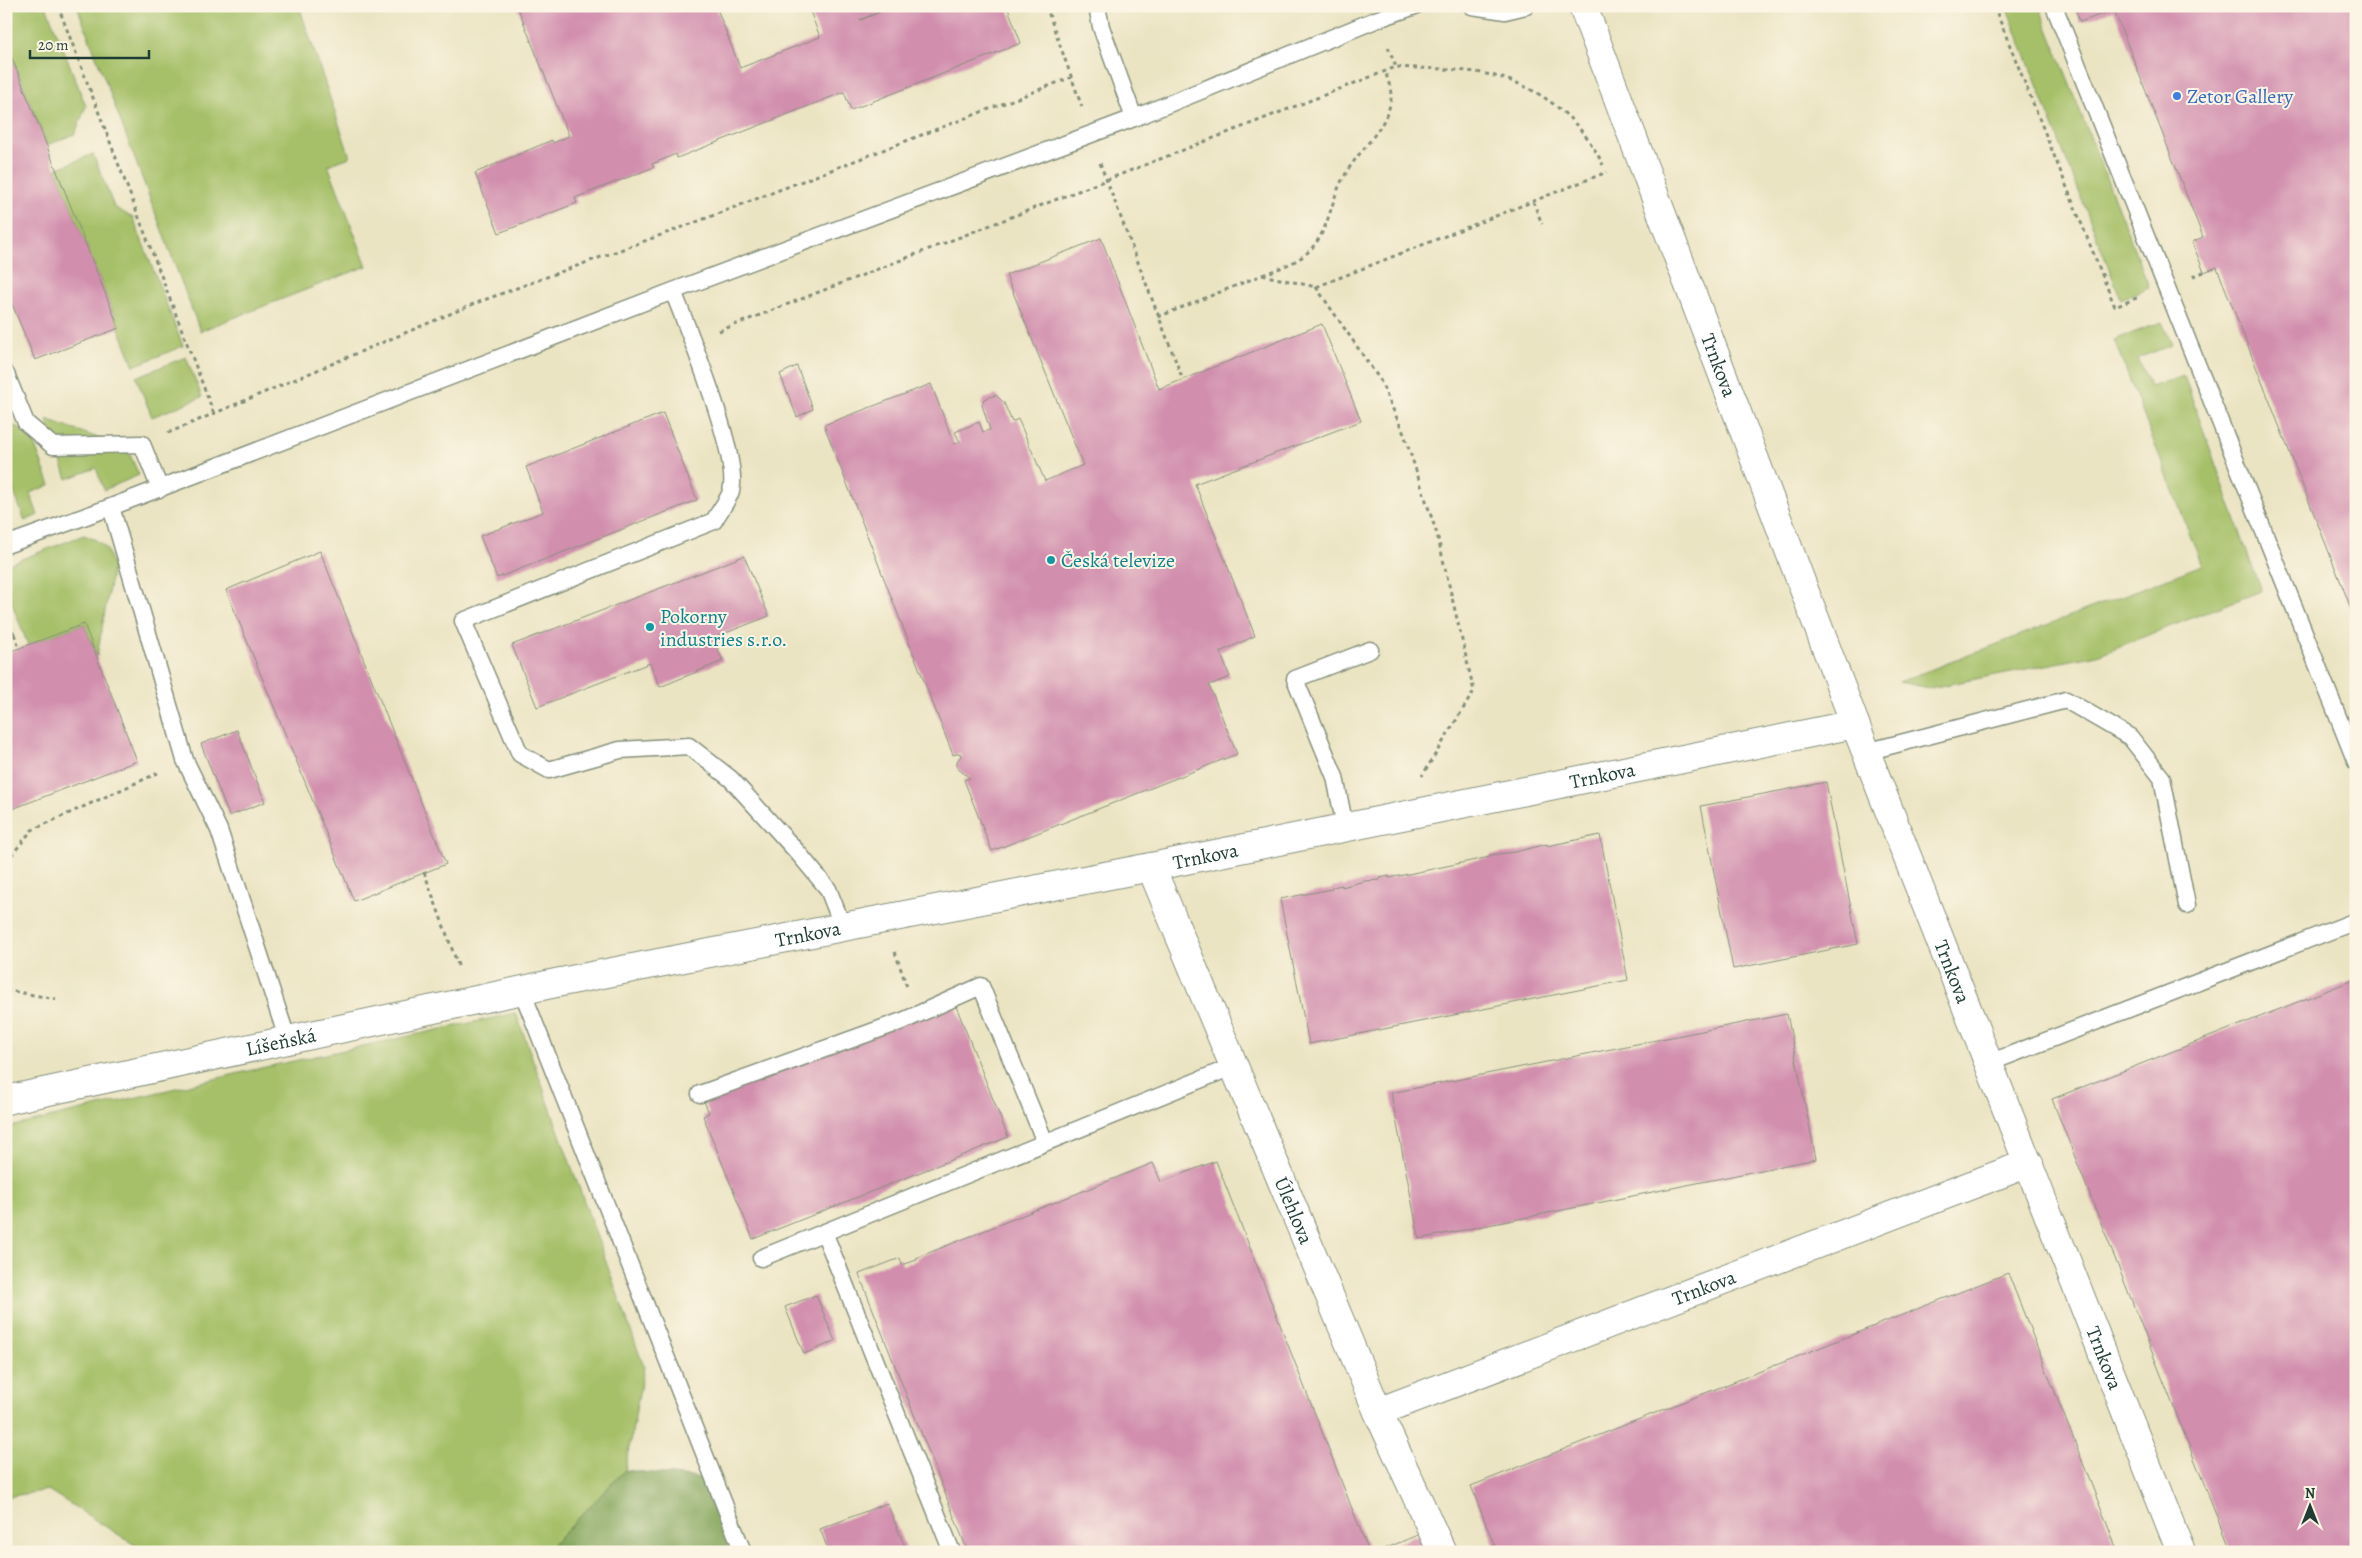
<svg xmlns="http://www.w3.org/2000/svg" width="2362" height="1558" font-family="Alegreya,serif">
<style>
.green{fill:#a5c067;stroke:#627e4e}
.forest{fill:#84a65c;stroke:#527248}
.building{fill:#d18ead}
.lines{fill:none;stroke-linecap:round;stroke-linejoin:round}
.service-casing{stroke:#85907c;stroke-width:19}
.minor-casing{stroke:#85907c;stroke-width:30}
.path{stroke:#85907c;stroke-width:3;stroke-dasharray:4 4;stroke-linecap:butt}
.service{stroke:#fff;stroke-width:16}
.minor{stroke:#fff;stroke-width:28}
.shop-dot{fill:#3f7fe0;stroke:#fcf5e5;stroke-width:2}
.culture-dot{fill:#0f9aa8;stroke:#fcf5e5;stroke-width:2}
.labels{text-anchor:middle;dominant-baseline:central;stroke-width:4;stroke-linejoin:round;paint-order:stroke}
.shop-label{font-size:20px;fill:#366cbe;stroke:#fcf5e5;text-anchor:start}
.street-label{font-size:20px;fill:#1f3d34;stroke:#fcf5e5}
.culture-label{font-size:20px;fill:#0d838f;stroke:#fcf5e5;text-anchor:start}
</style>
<rect width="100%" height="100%" fill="#fcf5e5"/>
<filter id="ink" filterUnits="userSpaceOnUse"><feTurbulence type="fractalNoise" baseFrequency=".02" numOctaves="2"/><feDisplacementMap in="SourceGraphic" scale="10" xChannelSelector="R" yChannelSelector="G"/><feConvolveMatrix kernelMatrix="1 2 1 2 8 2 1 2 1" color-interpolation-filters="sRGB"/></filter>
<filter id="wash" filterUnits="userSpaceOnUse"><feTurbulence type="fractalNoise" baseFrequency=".0096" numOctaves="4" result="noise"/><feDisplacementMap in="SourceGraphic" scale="20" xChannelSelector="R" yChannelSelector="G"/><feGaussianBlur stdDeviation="1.12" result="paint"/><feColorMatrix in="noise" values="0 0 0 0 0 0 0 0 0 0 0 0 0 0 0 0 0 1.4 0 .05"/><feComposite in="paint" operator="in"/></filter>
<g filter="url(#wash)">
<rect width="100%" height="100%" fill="#ebe4c3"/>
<!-- green -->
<path class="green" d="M6,6H46L86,106L75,134L47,145L6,43Z
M77,6H299L350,157L328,165L367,266L200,331Z
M2006,6H2039L2149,287L2121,299Z
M93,154L114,207L133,218L183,346L134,366L56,169Z
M2162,322L2172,345L2138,358L2150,387L2184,376L2261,591L2097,655L1930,688L1899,682L2202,565L2114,340Z
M186,357L202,397L152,417L136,377Z
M47,420L127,448L139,475L104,490L96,468L67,479Z
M6,424L15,426L30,433L50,485L30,493L38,515L25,521L12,487L6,489Z
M84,535L96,540L106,548L113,566L97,656L84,624L28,645L6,588V565Z
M516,1013L644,1367L625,1470L546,1552H146L48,1490L6,1497V1128L261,1068Z"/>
<!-- forest -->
<path class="forest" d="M625,1470L701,1478L730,1552H546Z"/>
<g id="blocks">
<!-- building -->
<path class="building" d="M517,6H716L740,68L820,37L808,6H874L877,13L860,20L894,6H1007L1021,43L851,110L844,92L677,158L676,154L652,164L654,167L575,198L577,203L499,233L475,173L552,140L553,143L569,136Z
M2074,6H2356V621L2218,270L2217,267L2204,272L2192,242L2203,237L2114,10L2080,22Z
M6,43L119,328L35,360L6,289Z
M1101,238L1159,389L1322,324L1361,421L1195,484L1255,636L1220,652L1230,677L1209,685L1237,754L992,851L964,780L970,778L957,768V761L961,756L960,753L953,755L824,425L931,384L954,444L960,442L955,432L979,422L983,432L990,430L982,405L984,399L996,395L1004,403L1012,422L1018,419L1045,481L1083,465L1006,275Z
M797,366L813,409L797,417L780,374Z
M663,413L697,500L497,578L480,536L543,512L526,467Z
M320,551L446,864L354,901L226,590Z
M744,556L769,616L713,638L723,661L660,687L650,663L537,707L512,645Z
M84,624L137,761L12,809L6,795V653Z
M237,730L265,802L229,816L201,744Z
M1826,782L1858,944L1733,969L1701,806Z
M1600,835L1628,980L1309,1044L1280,899L1332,889V887L1342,885V887L1364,881L1380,880V878L1389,876V878L1490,857V855L1515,852L1547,844V846Z
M2356,979V1552H2231L2052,1099Z
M954,1001L1008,1137L753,1239L703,1116L709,1113L703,1099Z
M1787,1014L1816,1159L1419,1239L1391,1093Z
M1216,1161L1369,1552H968L859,1274L900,1258L902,1265L917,1260L916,1258L1153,1163L1161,1182Z
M2008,1273L2118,1552H1497L1471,1486Z
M816,1295L835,1341L804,1354L785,1307Z
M887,1503L907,1552H829L820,1529Z
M1420,1534L1428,1552H1377Z"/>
</g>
</g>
<g filter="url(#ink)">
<use href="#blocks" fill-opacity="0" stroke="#85907c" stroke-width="1"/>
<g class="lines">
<defs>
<path id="service" d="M1097,6L1101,27L1134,118
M1472,6L1505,11L1526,6
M2054,6L2356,762
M673,291C687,327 741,458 731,491C728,501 719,511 714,521L463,621L520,754L549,770L620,750L689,746L731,779L799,854L828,889L843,927
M6,374L26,423L53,446L142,444L160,489
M111,507L185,760L219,830L288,1041
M6,545L111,507L673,291L1134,118L1378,19L1415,6
M1866,752L2066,700L2130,737L2162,778L2187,905
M1345,827L1335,777L1295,679L1370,650
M522,991L743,1552
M1989,1063L2356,921
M700,1094L905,1020L981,986L1045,1142
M824,1232L952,1552
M761,1258L1234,1066"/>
<g id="minor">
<path id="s1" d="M1583,6L1855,724L2181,1552"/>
<path id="s2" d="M1151,867L1378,1412L1442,1552"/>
<path id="s3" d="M6,1100L556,983L1151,867L1855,724"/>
<path id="s4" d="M1378,1412L2029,1163"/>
</g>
</defs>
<!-- service casing -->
<use href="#service" class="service-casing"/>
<!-- minor casing -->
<use href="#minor" class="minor-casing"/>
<!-- path -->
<path class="path" d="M58,6L214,414
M1046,6L1082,107
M1994,6L2115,307L2139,297
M1388,47L1396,67
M1100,163L1183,380
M1533,201L1542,224
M1263,275C1277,269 1296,263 1307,253C1331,231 1329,201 1345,175C1358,151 1383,132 1390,105C1393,93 1389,83 1385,71
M2193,276L2204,272
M1316,287L1380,380L1404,434L1437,534L1474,691L1422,776
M1158,317L1262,275L1316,287L1607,172
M719,331L1396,67C1427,69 1461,68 1491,75C1540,86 1582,120 1603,165
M168,433L476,303L691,224L1072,77
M6,616L14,634L6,637
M14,634L19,648
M6,862L32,830L158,773
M424,872L459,968
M895,952L907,987
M6,990L56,999"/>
<!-- service -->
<use href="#service" class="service"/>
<!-- minor -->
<use href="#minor" class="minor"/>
</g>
</g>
<!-- markers -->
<circle class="shop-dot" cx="2177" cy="96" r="5"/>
<g class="culture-dot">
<circle cx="1051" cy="560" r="5"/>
<circle cx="650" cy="627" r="5"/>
</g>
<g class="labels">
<!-- shop labels -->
<g class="shop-label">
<text x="2187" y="96">Zetor Gallery</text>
</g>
<!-- street labels -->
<g class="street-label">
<text stroke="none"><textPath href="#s1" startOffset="384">Trnkova</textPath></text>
<text stroke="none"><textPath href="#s3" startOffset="1629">Trnkova</textPath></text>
<text stroke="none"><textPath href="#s3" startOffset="1224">Trnkova</textPath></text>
<text stroke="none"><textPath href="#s3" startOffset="819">Trnkova</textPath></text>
<text stroke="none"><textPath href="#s1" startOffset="1034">Trnkova</textPath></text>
<text stroke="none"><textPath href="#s3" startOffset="281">Líšeňská</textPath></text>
<text stroke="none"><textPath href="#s2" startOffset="372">Úlehlova</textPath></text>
<text stroke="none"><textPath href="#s4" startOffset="349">Trnkova</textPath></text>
<text stroke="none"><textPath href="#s1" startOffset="1449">Trnkova</textPath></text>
</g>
<!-- culture labels -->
<g class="culture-label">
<text x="1061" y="560">Česká televize</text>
<text x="660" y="616">Pokorny<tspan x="660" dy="23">industries s.r.o.</tspan></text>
</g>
</g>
<!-- margin -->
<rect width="2362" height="1558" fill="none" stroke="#fcf5e5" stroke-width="25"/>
<!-- north arrow -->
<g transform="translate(2310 1506)" stroke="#fcf5e5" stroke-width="4" paint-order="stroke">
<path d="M0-4L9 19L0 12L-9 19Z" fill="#1f3d34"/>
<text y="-8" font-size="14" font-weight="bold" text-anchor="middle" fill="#1f3d34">N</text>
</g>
<!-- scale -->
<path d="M30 50v8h119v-8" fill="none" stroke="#1f3d34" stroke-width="2.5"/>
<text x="38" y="50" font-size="15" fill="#1f3d34" stroke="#fcf5e5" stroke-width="4" paint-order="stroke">20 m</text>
</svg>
